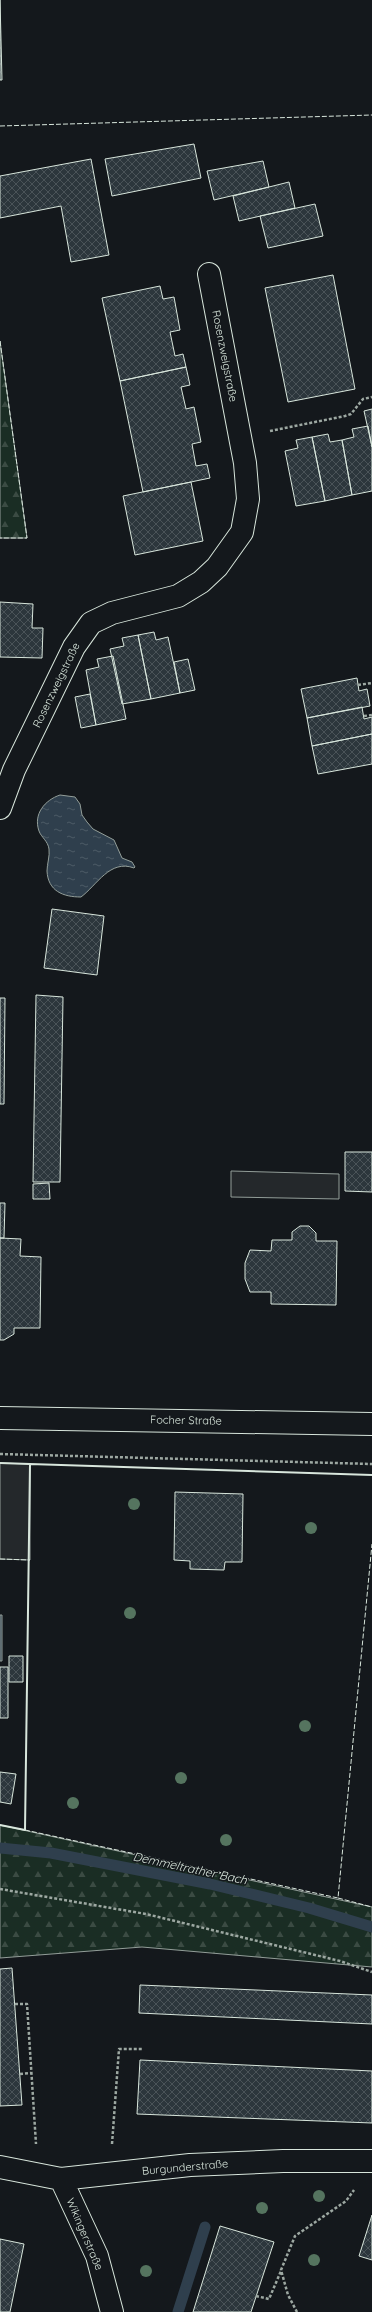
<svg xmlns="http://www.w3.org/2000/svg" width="372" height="2312" font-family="Quicksand,sans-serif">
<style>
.forest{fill:url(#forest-firs);stroke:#939e99}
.parking{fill:#24282b;stroke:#939e99}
.water{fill:url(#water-ripples);stroke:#939e99}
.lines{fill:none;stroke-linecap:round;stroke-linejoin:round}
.stream{stroke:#2f3f4d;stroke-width:11}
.building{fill:url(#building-cross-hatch);stroke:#d8e6dc}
.street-casing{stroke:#d8e6dc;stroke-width:24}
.secondary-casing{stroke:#d8e6dc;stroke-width:24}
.path{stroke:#9da8a2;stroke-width:2.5;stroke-dasharray:3 2;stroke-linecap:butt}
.street{stroke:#14181c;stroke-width:22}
.secondary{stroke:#14181c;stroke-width:22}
.fence{stroke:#d8e6dc;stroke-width:1;stroke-dasharray:5 2;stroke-linecap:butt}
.wall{stroke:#d8e6dc;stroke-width:2}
.tree{fill:#55745f}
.labels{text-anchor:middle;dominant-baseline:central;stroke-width:3;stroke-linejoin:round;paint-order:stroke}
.street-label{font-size:11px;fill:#d8e6dc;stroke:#14181c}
.water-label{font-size:12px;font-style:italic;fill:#d8e6dc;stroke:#14181c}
</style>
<defs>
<pattern id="forest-firs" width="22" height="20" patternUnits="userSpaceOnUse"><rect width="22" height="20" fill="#1a2d24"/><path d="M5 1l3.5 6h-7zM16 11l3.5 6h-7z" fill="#3b4b43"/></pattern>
<pattern id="water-ripples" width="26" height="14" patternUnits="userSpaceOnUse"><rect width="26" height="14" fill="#2f3f4d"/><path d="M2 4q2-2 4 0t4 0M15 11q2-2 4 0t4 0" fill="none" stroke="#4c5b66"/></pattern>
<pattern id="building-cross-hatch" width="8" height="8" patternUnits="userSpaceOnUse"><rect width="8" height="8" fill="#2c363c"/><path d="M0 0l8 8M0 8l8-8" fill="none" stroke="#4a5358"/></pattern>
</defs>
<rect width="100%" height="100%" fill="#14181c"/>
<!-- forest -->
<path class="forest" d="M0,341L27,538H0Z
M0,1825L372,1907V1967L142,1947L0,1958Z"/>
<!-- parking -->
<path class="parking" d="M231,1171L339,1174V1199L231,1197Z
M0,1463L30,1464V1560L0,1559Z"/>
<!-- water -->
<path class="water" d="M60,795L75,797L80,804L82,815L87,822L93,829L114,840L122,858L132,862L135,867L134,868C110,859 97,885 81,897C63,897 48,891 47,871C47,864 50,856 49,849C48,841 41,837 39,831C33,814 45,800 60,795Z
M0,1615H2V1661H0Z"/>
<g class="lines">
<!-- stream -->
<path class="stream" d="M0,1848L51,1853L210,1884L309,1908L372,1927
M178,2312L205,2227"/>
</g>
<!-- building -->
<path class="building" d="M0,0L2,80H0Z
M194,144L201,178L112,196L105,159Z
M91,159L109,255L71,262L61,206L0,218V176Z
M263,161L269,187L214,200L207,171Z
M289,182L295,208L239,221L233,196Z
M315,204L323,236L268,248L260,216Z
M333,275L355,389L288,402L265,288Z
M160,286L163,299L174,297L180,330L170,332L175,356L183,354L186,367L120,381L102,298Z
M186,367L190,385L181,387L186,409L194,407L201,442L192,444L196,466L207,464L210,478L143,492L120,381Z
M372,409V447L364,411Z
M368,426L372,447V491L352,495L342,440L354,437L352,429Z
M328,434L330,442L342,440L352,495L325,501L312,437Z
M312,437L325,501L296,506L285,451L298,448L296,440Z
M191,482L203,541L135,555L123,496Z
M0,602L33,604L32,628H43L42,658L0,657Z
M154,632L156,640L168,637L180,693L151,699L138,635Z
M138,635L151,699L122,704L110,649L124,646L122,638Z
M113,656L126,719L96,725L86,670L99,667L97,659Z
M188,659L195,690L180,693L174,662Z
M357,678L359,691L367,689L370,706L307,718L301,689Z
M90,694L96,725L81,728L75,697Z
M362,707L364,719L372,717V734L312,746L307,718Z
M372,734V764L318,774L312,746Z
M52,909L104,916L97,975L44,968Z
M36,995L63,997L60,1182H33Z
M0,998H5L4,1104H0Z
M345,1152H372V1192L345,1191Z
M49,1183L50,1199H33V1184Z
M0,1203H5L4,1238H0Z
M300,1226H309L316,1233V1241H337L336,1305L271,1304V1292H250L245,1279V1263L250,1250L271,1251L272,1240H292V1232Z
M0,1238L21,1239L20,1256L41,1257L40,1328H14V1334L4,1340H0Z
M175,1492L243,1494L242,1562H225L224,1570L190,1569V1561L174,1560Z
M9,1656H23V1682H9Z
M0,1667H8V1718H0Z
M0,1772L16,1774L11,1804L0,1802Z
M12,1968L22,2105L0,2106V1969Z
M140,1985L372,1995V2024L139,2013Z
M140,2060L372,2071V2123L137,2114Z
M372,2215V2260L359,2256Z
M220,2226L274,2242L251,2312H193Z
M0,2239L24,2244L10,2312H0Z"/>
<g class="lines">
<defs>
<path id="street" d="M0,808L14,770L74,647L91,623L112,613L178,596L201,582L217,567L242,532L248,499L245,463L209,274
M0,2167L61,2179L190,2165L283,2161H372
M61,2179L97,2256L112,2312"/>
<path id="secondary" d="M0,1418L372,1424"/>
</defs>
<!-- street casing -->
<use href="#street" class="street-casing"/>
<!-- secondary casing -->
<use href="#secondary" class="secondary-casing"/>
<!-- path -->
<path class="path" d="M270,431L345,416L351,414L363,399L372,397
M358,685L372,683
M364,716L372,715
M0,1454L372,1464
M0,1889L146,1914L340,1961L372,1972
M15,2004H27L36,2144
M20,2074L31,2073
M112,2144L119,2049H142
M256,2296L269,2299L281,2271
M297,2312L288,2295L281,2270L295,2236L346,2201L354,2190"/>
<!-- street -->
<use href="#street" class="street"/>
<!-- secondary -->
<use href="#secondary" class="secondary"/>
<!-- fence -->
<path class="fence" d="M0,126L372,115
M0,341L27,538H0
M0,1559L30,1560
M25,1830L338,1898L372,1544
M338,1898L372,1907"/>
<!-- wall -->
<path class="wall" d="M0,1463L30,1464L25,1830L0,1825
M30,1464L372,1475"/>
</g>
<!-- trees -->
<g class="tree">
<circle cx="134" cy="1504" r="6"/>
<circle cx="311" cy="1528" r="6"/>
<circle cx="130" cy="1613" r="6"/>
<circle cx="305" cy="1726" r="6"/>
<circle cx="181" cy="1778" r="6"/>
<circle cx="73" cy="1803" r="6"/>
<circle cx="226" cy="1840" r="6"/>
<circle cx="319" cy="2196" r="6"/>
<circle cx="262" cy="2208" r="6"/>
<circle cx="314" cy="2260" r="6"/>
<circle cx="146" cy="2271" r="6"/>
</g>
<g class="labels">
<!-- street labels -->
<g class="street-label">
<text transform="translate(225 356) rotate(79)">Rosenzweigstraße</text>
<text transform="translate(56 685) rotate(-64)">Rosenzweigstraße</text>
<text transform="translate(186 1420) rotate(1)">Focher Straße</text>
<text transform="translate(185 2167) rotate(-5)">Burgunderstraße</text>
<text transform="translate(85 2234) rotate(67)">Wikingerstraße</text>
</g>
<!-- water labels -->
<g class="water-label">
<text transform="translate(190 1868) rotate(12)">Demmeltrather Bach</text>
</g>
</g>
</svg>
